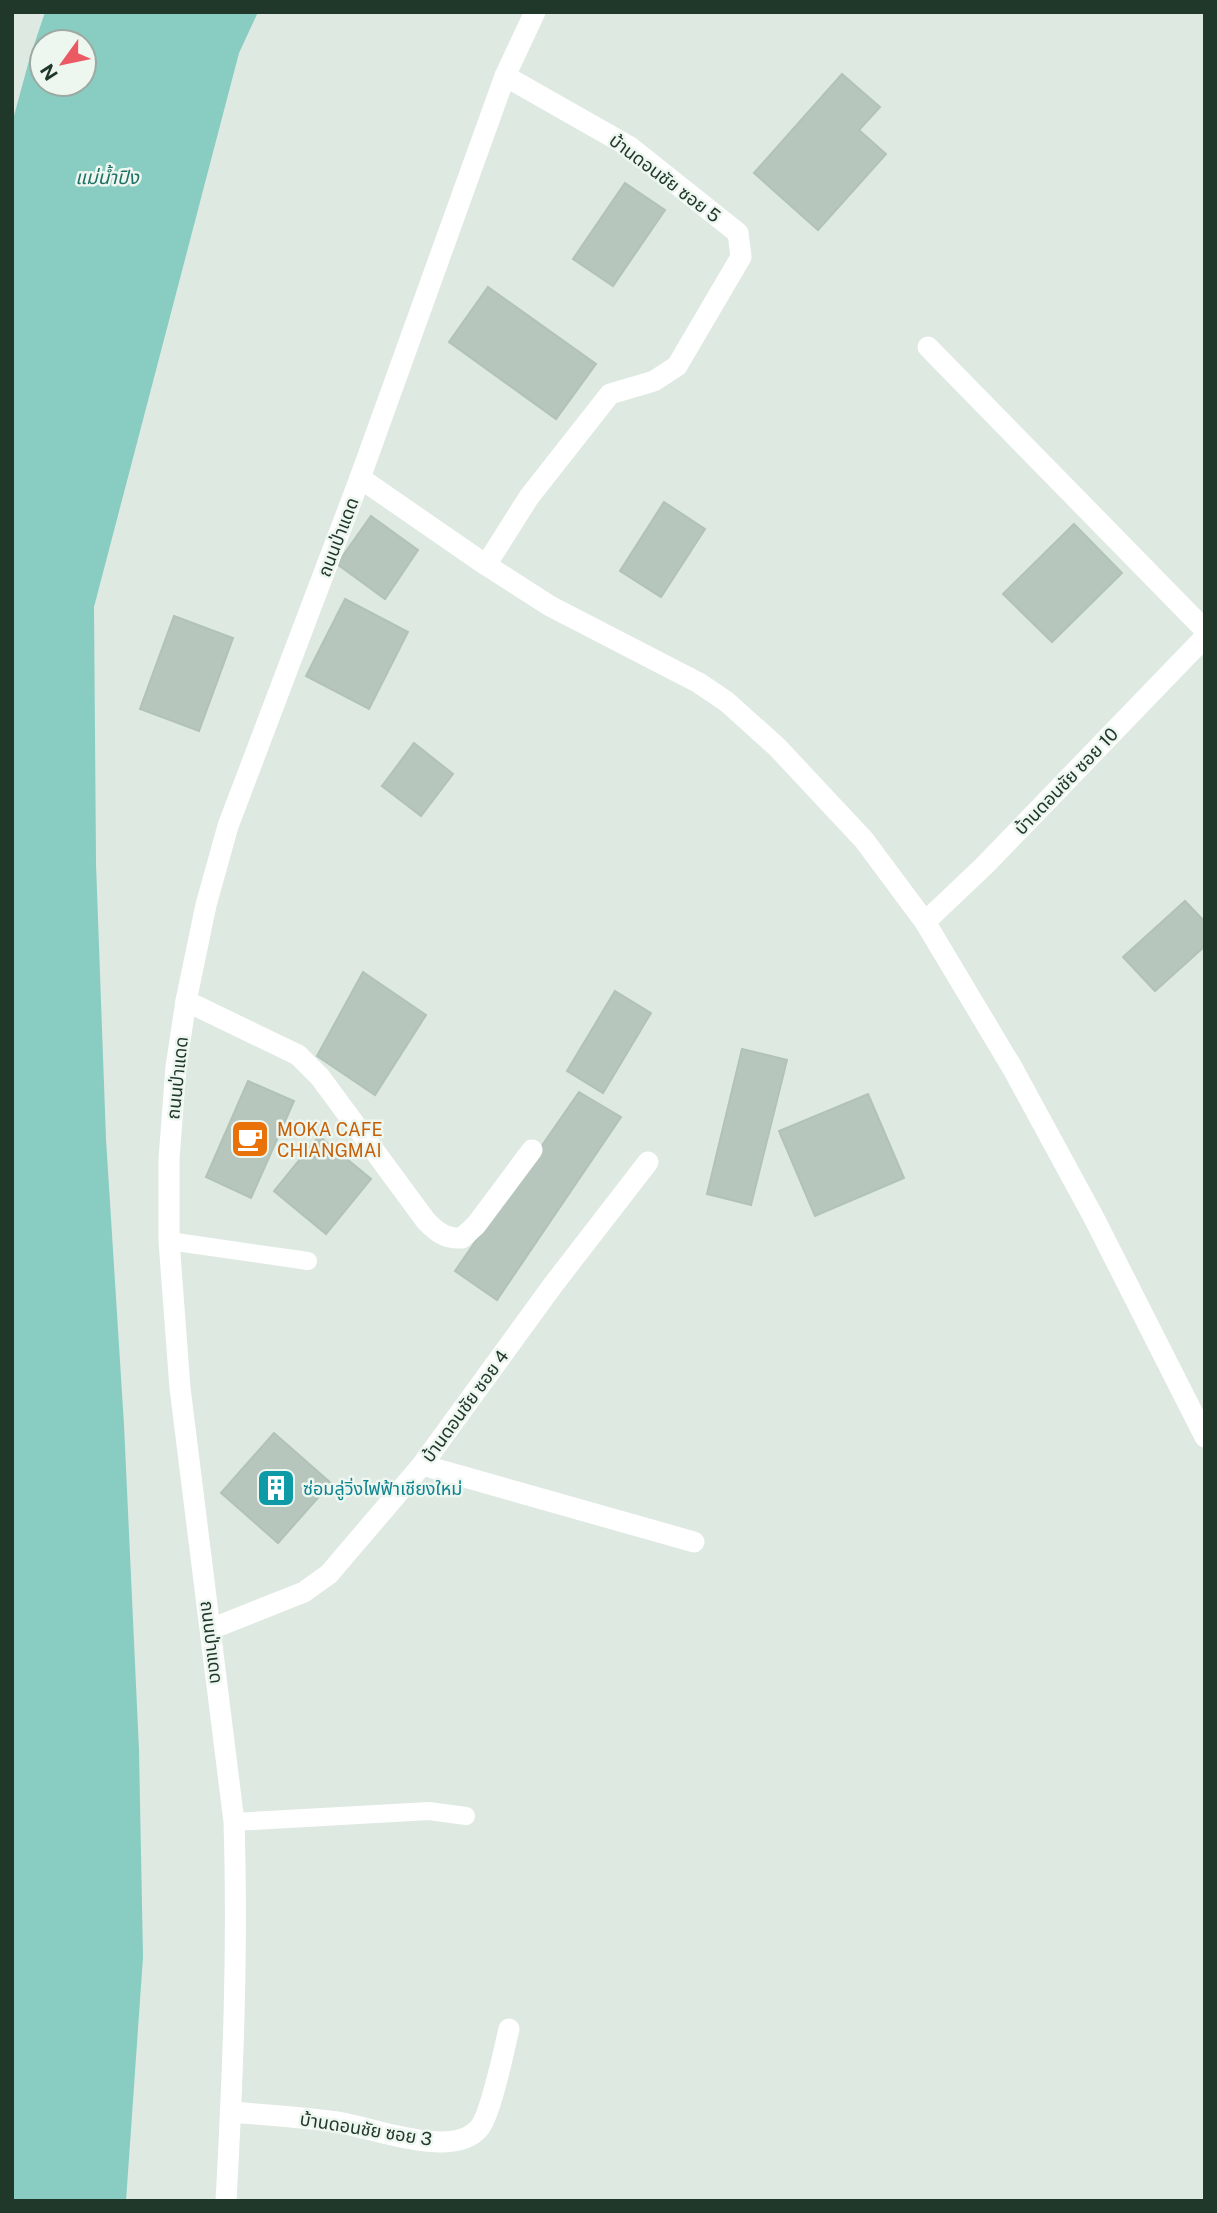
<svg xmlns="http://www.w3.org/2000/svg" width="1217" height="2213" font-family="'Public Sans','Noto Sans Thai',sans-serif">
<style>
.water{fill:#88ccc2;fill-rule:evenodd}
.building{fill:#b7c6bc;stroke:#b1c2b6;stroke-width:2}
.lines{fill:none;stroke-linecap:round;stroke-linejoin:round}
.service{stroke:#fff;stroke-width:18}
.minor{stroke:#fff;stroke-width:21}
.tertiary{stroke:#fff;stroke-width:21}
.labels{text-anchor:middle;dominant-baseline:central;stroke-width:5;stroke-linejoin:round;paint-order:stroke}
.street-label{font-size:18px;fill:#20382a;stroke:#eef6f0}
.food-label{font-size:18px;fill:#c56008;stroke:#eef6f0;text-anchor:start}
.culture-label{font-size:18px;fill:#0d838f;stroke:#eef6f0;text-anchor:start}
.water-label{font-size:19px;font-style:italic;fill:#1e7065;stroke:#eef6f0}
</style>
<rect width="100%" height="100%" fill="#dee9e1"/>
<!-- water -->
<path class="water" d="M45,12H258L239,53L94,607L96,864L106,1139L124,1425L139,1750L143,1957L126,2201H12V123L30,57ZM42,42H84V84H42Z"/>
<!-- building -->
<path class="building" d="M842,74L880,107L859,130L886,154L818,230L754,173Z
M625,183L665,210L613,286L573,259Z
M488,287L596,364L556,419L449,342Z
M664,502L705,529L661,597L620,571Z
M371,516L418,550L385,599L337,564Z
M1074,524L1122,573L1052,642L1003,594Z
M345,599L408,632L369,709L306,676Z
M174,616L233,638L199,731L140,709Z
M414,743L453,774L421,816L382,786Z
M1185,901L1205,922V946L1155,991L1123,957Z
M363,972L426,1015L375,1095L317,1056Z
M615,991L651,1013L603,1093L567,1071Z
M742,1049L787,1060L751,1205L707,1194Z
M248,1081L294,1101L251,1198L206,1177Z
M579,1092L621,1117L497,1300L455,1271Z
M868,1094L904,1178L815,1216L779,1131Z
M319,1136L371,1179L326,1234L274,1191Z
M274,1433L331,1483L278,1543L221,1493Z"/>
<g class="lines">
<!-- service -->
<path class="service" d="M169,1241L308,1261
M234,1822L429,1811L466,1816"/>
<!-- minor -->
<path class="minor" d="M928,347L1205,630
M360,478L486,565L550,606L699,683L727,702L777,747L864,840L925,922L1013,1069L1094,1218L1205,1437
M486,565L529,497L610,394L654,381L677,366L741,257L738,233L630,147L505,76
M925,922L985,865L1205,637
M186,1001L298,1055L320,1077L426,1221C437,1232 445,1239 462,1238L476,1225L532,1150
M422,1465L694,1542
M211,1629L304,1592L329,1574L422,1465L553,1285L648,1162
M231,2112C266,2115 302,2117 337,2122C371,2127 455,2161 480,2127C491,2113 504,2050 509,2029"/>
<!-- tertiary -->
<path class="tertiary" d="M226,2201C233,2074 238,1948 234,1822L180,1388L169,1241V1159L176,1067L186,1001L206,905L228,826L360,478L505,76L535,12"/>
</g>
<!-- icons -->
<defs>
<symbol id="cafe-square" viewBox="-11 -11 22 22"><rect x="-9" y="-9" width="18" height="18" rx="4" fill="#e8710a" stroke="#eef6f0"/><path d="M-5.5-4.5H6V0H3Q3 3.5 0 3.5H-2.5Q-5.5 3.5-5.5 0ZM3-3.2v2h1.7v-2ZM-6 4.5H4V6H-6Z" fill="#fff"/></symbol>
<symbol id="building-square" viewBox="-11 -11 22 22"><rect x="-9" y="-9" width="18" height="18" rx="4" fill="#0f9aa8" stroke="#eef6f0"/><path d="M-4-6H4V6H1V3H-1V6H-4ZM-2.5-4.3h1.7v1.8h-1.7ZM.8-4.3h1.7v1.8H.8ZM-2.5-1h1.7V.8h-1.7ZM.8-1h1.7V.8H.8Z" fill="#fff"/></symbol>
</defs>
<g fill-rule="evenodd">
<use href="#cafe-square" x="228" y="1117" width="44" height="44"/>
<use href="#building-square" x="254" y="1466" width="44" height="44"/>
</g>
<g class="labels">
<!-- street labels -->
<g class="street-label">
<text transform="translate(665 178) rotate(37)">บ้านดอนชัย ซอย 5</text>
<text transform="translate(338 537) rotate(-69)">ถนนป่าแดด</text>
<text transform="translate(1066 781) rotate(-46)">บ้านดอนชัย ซอย 10</text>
<text transform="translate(177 1078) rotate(-84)">ถนนป่าแดด</text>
<text transform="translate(465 1406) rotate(-54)">บ้านดอนชัย ซอย 4</text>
<text transform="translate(212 1642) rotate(83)">ถนนป่าแดด</text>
<text transform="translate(366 2129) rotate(9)">บ้านดอนชัย ซอย 3</text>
</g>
<!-- food labels -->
<g class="food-label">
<text x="277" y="1129">MOKA CAFE<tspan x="277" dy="21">CHIANGMAI</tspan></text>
</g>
<!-- culture labels -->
<g class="culture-label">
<text x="303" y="1488">ซ่อมลู่วิ่งไฟฟ้าเชียงใหม่</text>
</g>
<!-- water labels -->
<g class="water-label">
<text x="107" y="177">แม่น้ำปิง</text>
</g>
</g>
<!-- border -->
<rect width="1217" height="2213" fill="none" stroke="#20382a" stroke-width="28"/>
<!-- north arrow -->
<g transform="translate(63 63) rotate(237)"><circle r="33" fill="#eef6f0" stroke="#9caaa1" stroke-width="2"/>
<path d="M0-5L12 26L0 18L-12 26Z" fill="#eb5a63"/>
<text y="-10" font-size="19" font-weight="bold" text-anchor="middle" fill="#20382a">N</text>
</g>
</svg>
